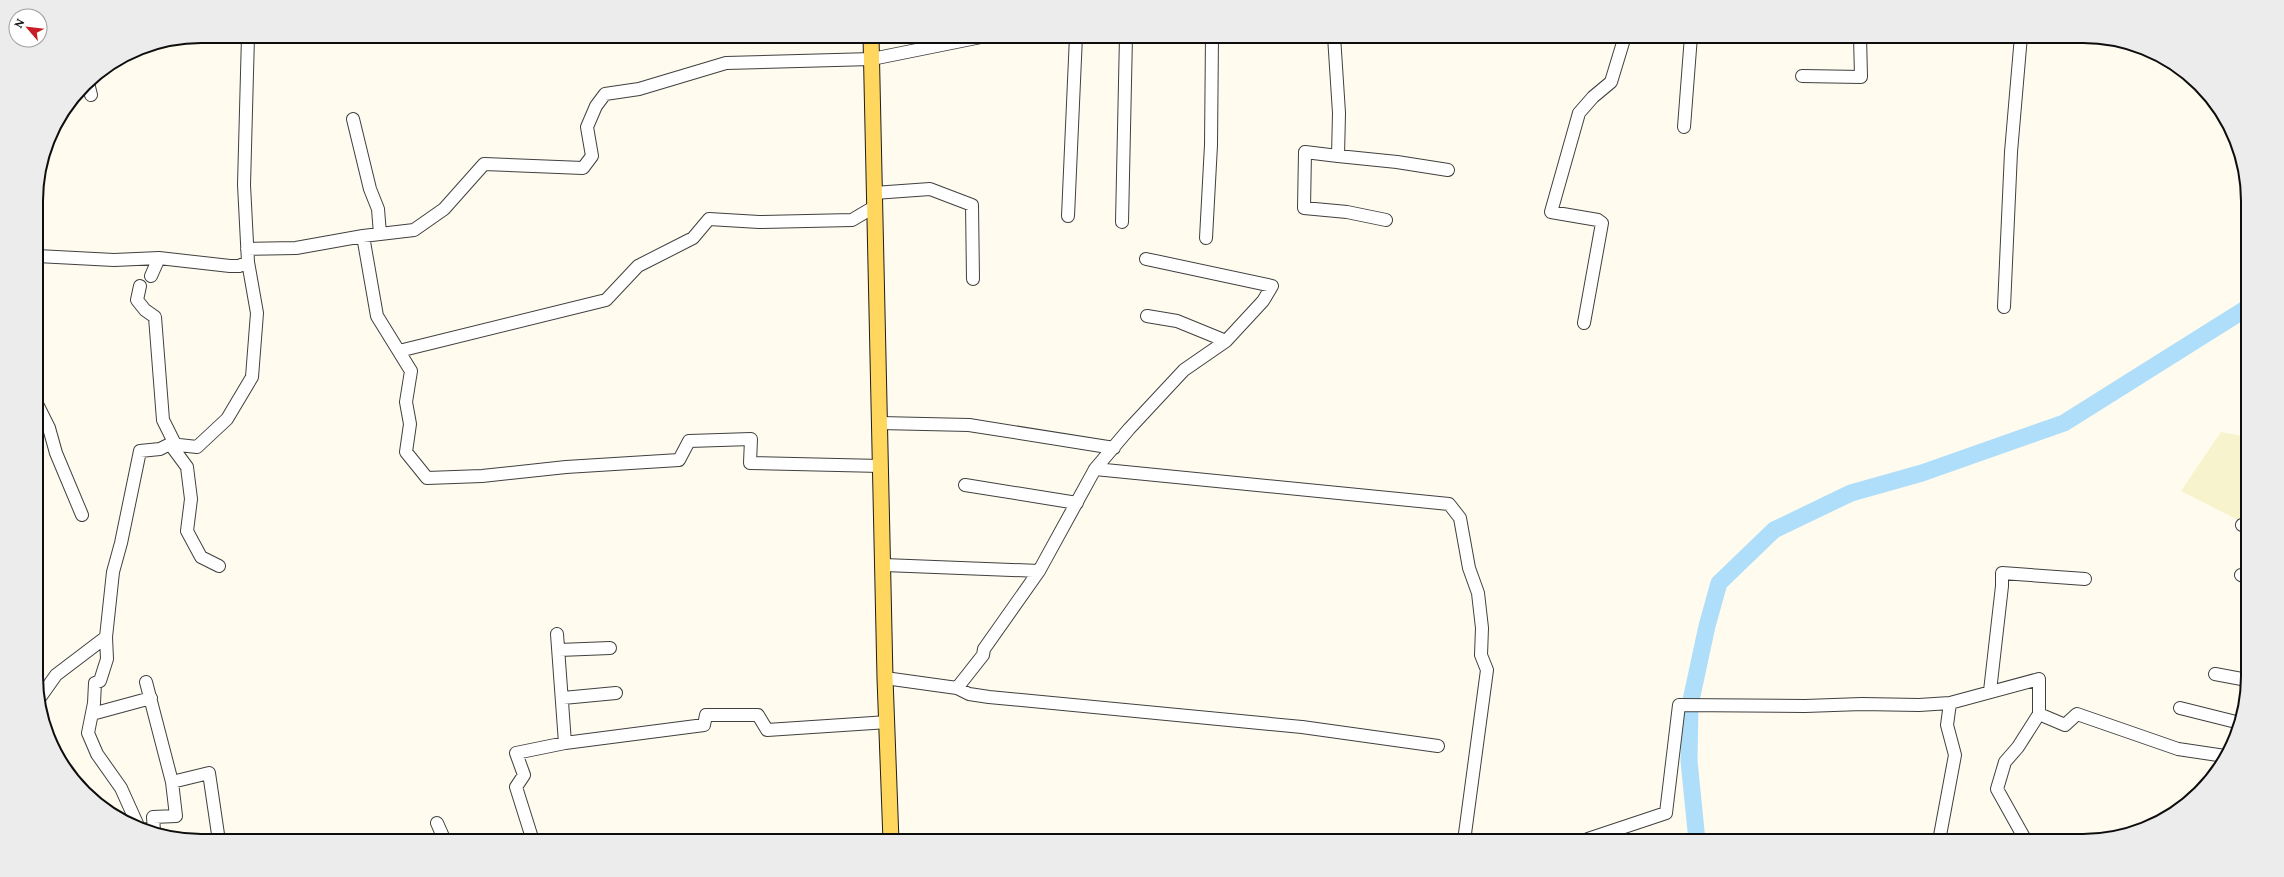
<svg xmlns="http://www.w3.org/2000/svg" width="2284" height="877" font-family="Lora,serif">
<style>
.farmland{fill:#f7f3cc}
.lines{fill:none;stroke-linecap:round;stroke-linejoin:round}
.river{stroke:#afdefa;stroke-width:17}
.minor-casing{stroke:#404040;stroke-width:14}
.major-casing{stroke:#1e1e1e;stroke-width:17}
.minor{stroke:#fff;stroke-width:12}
.major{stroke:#ffd65e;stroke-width:15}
.rim{fill:none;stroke:#0d0d0d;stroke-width:2}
</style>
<rect width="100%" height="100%" fill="#fffbee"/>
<!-- farmland -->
<path class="farmland" d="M2221,432L2247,437L2248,506L2242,522L2181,491Z"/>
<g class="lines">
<!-- river -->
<path class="river" d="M1697,841L1689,761L1690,705L1707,626L1719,583L1774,530L1851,493L1922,473L2064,423L2247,308"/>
<defs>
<path id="minor" d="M1334,36L1339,113L1338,156L1305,152L1304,208L1347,212L1386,220
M1802,76L1861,77L1860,36
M88,83L91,95
M353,119L370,189L378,209L380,234
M1684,127L1691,36
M1338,156L1397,162L1448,170
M874,193L930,189L972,205L973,279
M1068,216L1076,36
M1122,222L1126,36
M363,236L377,316L411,371L406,402L410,424L406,452L427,478L482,476L566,467L679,460L689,441L751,439L750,463L881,466
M1206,238L1211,145L1212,36
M247,249L296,248L363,236L414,230L444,209L484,164L583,168L592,156L587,127L596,106L605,94L639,89L726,63L872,59L986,36
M37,256L114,260L159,258L230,266H239L248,262
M151,276L159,258
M140,286L137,300L145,310L155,317L163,420L175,444
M2004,307L2011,152L2021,36
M1147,316L1177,321L1226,341
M1584,323L1602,223L1598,220L1551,212L1579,113L1593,97L1611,82L1625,36
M399,351L606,300L638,266L693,238L709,219L759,222L852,220L874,207
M38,406L49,428L56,453L82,515
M880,423L969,425L1114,448
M170,444L187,467L191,499L187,531L201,557L219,566
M1095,469L1449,504L1460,518L1469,568L1478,593L1482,628L1481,655L1487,670L1464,841
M965,485L1077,503
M2242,525L2248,528
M884,565L1039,571
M2241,575L2248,578
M557,634L565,743
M106,637L107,659L100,681L95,683L94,703L88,733L97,754L121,788L139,828
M559,650L610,648
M2215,674L2247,680
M885,678L957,688L969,694L989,697L1302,727L1438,746
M957,688L983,655L984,649L1039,571L1095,469L1129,429L1184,370L1226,341L1263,301L1272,286L1146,259
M1990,691L2002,586V573L2085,579
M563,698L616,693
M39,699L56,675L106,637L113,572L121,543L140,451L160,449L170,444L197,447L227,419L252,377L257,313L248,262L244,185L248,36
M2180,708L2240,723
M92,714L151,698
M2039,714L2065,725L2077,714L2178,749L2225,756
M172,782L209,773L219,841
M437,823L445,841
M142,829L154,831L153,817L176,816L172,782L146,682
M1588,839L1666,813L1679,705L1805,706L1862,704L1919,705L1950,703L2039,679V714L2018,747L2005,762L1997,789L2026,841
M533,841L516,787L524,775L516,753L565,743L704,725L706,715H758L767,730L888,722
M1939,841L1955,755L1947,725L1950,703"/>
<path id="major" d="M871,36L885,678L891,841"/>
</defs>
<!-- minor casing -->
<use href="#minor" class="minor-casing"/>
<!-- major casing -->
<use href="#major" class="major-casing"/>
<!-- minor -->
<use href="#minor" class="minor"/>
<!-- major -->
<use href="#major" class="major"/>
</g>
<!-- crop -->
<path d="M0 0H2284V877H0ZM201 43H2083A158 158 0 0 1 2241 201V676A158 158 0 0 1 2083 834H201A158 158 0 0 1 43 676V201A158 158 0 0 1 201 43Z" fill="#ececec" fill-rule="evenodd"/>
<path class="rim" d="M201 43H2083A158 158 0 0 1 2241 201V676A158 158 0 0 1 2083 834H201A158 158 0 0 1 43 676V201A158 158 0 0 1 201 43Z"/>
<!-- north arrow -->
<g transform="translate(28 28) rotate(298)"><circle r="19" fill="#ffffff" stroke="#9e9e9e"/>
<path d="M0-3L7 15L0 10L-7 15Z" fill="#c61d26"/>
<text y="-6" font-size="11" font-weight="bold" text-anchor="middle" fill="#0d0d0d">N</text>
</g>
</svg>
